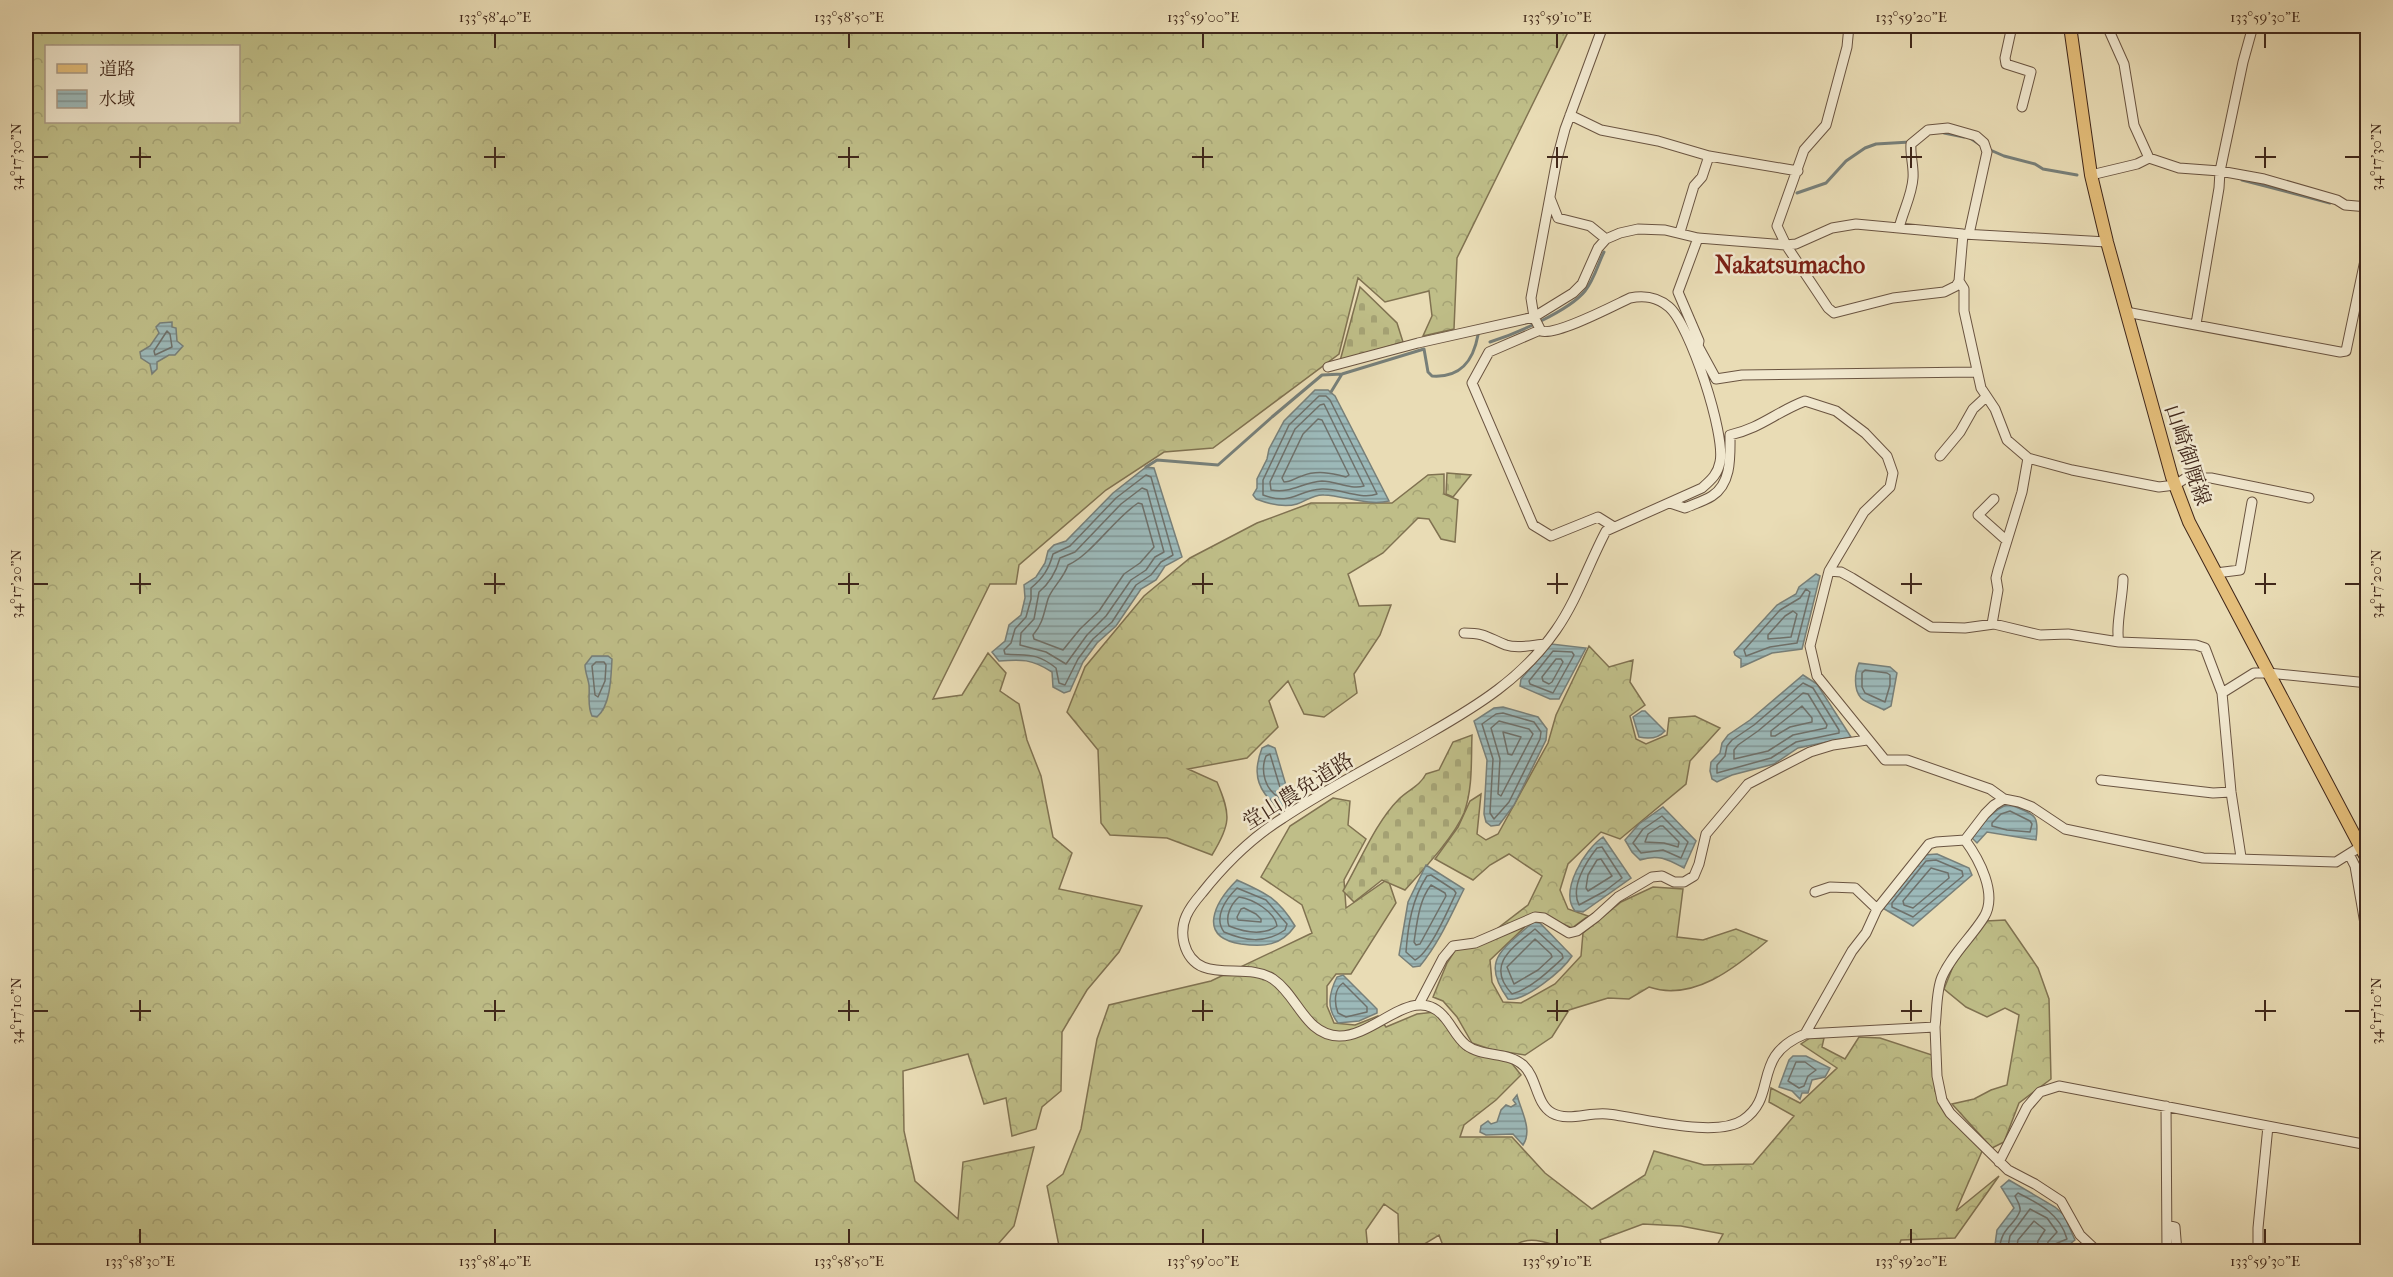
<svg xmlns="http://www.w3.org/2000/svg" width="2393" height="1277" font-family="'IM FELL French Canon','Noto Serif JP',serif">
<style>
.forest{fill:url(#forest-crowns);stroke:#807251;stroke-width:1.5;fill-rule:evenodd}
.cemetery{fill:url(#cemetery-stones);stroke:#807251;stroke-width:1.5}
.water{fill:url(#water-rules);stroke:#777f79;stroke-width:1.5}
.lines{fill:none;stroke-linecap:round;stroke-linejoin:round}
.shore{stroke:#6e706a;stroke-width:1.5}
.stream{stroke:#777f79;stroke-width:3}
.minor-casing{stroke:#6a5441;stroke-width:11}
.major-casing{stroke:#40271a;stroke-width:14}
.minor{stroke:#f1e8cf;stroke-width:9}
.major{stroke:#e4be7a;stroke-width:12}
.ticks{fill:none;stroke:#40271a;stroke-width:2}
.labels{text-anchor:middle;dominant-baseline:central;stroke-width:5;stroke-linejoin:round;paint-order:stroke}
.street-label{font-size:21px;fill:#40271a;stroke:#f1e8cf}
.quarter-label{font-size:24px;font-weight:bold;fill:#7a1f14;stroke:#f1e8cf}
.neatline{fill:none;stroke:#40271a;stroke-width:2}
.ticks-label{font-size:15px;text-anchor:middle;fill:#40271a}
</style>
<defs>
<pattern id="forest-crowns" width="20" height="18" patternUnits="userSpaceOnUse" patternTransform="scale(1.5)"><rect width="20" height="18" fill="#bfbe88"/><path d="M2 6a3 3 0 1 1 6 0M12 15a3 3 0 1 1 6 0" fill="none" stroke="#a5a375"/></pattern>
<pattern id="cemetery-stones" width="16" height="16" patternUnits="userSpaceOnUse" patternTransform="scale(1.5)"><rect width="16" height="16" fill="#bfbe88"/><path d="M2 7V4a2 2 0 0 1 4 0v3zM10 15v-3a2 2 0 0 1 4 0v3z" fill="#a5a375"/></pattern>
<pattern id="water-rules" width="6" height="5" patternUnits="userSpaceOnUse" patternTransform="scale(1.5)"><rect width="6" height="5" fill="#9cb9b9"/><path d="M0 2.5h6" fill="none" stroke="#819696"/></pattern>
</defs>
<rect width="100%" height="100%" fill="#e9dcb5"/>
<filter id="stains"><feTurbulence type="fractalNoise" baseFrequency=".00333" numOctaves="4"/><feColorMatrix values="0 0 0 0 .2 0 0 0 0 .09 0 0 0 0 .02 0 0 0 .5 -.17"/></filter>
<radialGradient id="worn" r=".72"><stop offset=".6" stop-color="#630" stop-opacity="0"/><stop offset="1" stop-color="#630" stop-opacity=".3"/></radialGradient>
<!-- forest -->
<path class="forest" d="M26,26H1571L1457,258L1454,329L1423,336L1432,316L1429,291L1385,302L1358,278L1339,354L1213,448L1164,452L1106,490L1019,565L1016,584H990L933,699L962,695L988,653L1006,673L1000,691L1019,704L1027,740L1041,776L1053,837L1072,853L1059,889L1142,906L1119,952L1087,990L1062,1032L1061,1091L1042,1107L1036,1129L1012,1136L1006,1098L984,1104L968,1054L903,1071L904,1131L915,1181L958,1219L963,1162L1034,1147L1014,1226L992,1251H26ZM46,46H238V122H46Z
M1444,474V494L1458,500L1455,542L1441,539L1429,519L1418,518L1383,553L1348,574L1359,606L1391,605L1380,635L1354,674L1357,693L1324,717L1304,714L1288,681L1269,701L1278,727L1247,758L1188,769L1217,782C1231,815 1231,824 1212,855L1167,838L1110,835L1101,823L1098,750L1067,712L1085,667L1144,596L1190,558L1257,523L1311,503H1392L1428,475Z
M1589,646L1609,667L1633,660L1630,682L1645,705L1630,716L1636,739L1646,744L1667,735L1669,718L1695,716L1720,728L1690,761L1686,784L1620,839L1601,832L1568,864L1560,890L1568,909L1588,916L1572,928L1540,914L1494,931L1528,905L1542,876L1509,854L1490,865L1473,880L1435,859L1458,827L1470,801L1481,794L1477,834L1486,840L1498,834L1548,743L1556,715Z
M1333,798L1350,801L1348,825L1366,839L1344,880L1346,908L1388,879L1396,903L1351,974H1336L1327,986V1006L1334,1023L1355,1025L1378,1016L1386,1027L1417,1014L1435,1012L1465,1050L1510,1061L1521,1075L1496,1100L1464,1125L1460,1137H1512L1545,1173L1592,1209L1645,1175L1654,1151L1704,1165L1753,1164L1794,1116L1769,1102L1771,1088L1800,1103L1837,1068L1801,1044L1810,1038H1824L1822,1047L1845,1059L1859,1037L1880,1038L1932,1055L1935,1091L1951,1120L1983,1149L1956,1211L1999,1176L1955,1238L1901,1240L1897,1252L1714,1251L1723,1234L1681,1226L1643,1224L1600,1240L1603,1251C1595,1251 1587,1252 1579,1251C1555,1249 1529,1228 1509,1251H1445L1439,1235L1413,1251H1401L1399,1244L1398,1214L1384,1204L1366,1230L1368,1251H1060L1047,1186L1063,1174L1081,1129L1097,1039L1109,1005L1211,981L1312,933L1302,905L1261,877L1290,826Z
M1653,887L1683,889L1677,937L1703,940L1736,929L1767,941C1735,968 1693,1002 1649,987L1629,999L1608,998L1569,1010L1552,1037L1525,1055L1493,1050L1472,1043L1457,1017L1443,1001L1433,997L1447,963L1456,949L1529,923L1490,960L1492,982L1503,1002L1521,1003L1555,984L1581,956L1583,933L1621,902Z
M2005,920L2038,968L2049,999L2051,1079L2019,1103L2004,1142L1992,1148L1952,1104L1974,1099L1991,1090L2007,1085L2019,1015L2005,1008L1987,1017L1966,1007L1944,989L1954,964L1986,921Z"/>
<!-- cemetery -->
<path class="cemetery" d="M1360,287L1397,323L1403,342L1340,361Z
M1447,473L1471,475L1453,497L1446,494Z
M1472,735C1471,760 1473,788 1464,813C1454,837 1423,870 1405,890L1382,880L1354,902L1343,891C1360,862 1375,823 1399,799C1409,789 1419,787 1426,774L1439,770L1453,742Z"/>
<!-- water -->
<path class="water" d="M172,322V327L176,328L177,341L183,346L175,355H169L157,362V369L152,374L150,364L141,358L140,352L150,346L159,333L156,327L160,323Z
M1315,390H1328L1335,396L1389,501C1368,506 1345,496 1324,495C1313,494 1307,501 1297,504C1284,508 1269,504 1256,499L1253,495L1257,488V479L1267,459L1269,449L1284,421Z
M1146,467L1154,468L1182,557L1165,566L1156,580L1141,589L1116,626L1097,643L1083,662L1070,691L1064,693L1053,687L1052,672C1032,659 1021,659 999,661L992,652L1005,641L1009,625L1021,615L1025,598L1024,585L1036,577L1045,563L1048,551L1054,545L1066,541L1113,493Z
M1816,574L1820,576L1802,649L1772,653L1741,667V659L1735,655L1734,652L1777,605L1796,594L1799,587Z
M1551,644L1586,648L1559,699H1550L1520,686L1521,679Z
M592,656H608L612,659C611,676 611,705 597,717L592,716C587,706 590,696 589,685C588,678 585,672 585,665Z
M1859,663L1890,667L1897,673L1891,706L1884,710C1877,706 1866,703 1861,698C1853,689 1855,672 1859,663Z
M1803,675L1817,684L1851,737L1798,748L1774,764L1732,775L1717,782L1712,779L1710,771L1711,762L1720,753L1722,743L1728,735L1750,720Z
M1503,707L1538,717L1547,729L1546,740L1514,805L1499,825L1491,826L1486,822L1484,814L1487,760L1474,721L1494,708Z
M1642,711H1645L1665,731C1658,739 1648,739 1639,737L1633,717Z
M1268,745L1275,748L1293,809L1282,814L1279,813C1275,801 1271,802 1265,794C1254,779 1256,764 1262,748Z
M2009,804C2033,815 2040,812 2036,840L1987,832L1977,843L1972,838C1983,823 1992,810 2009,804Z
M1663,807L1696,841L1684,868C1667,859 1658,854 1640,860L1632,852L1625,840L1639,824Z
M1603,837L1631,878L1583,912L1575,911C1559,891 1585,849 1603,837Z
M1937,854L1969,868L1972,875L1913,926L1881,907L1924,855Z
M1426,865L1464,889C1451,915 1439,943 1420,966L1413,967L1399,955L1408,902Z
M1237,880C1266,893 1278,898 1295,926C1281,946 1264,947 1241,944C1196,937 1215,902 1237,880Z
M1533,922L1540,923L1572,956C1563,970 1525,1002 1508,999C1479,959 1504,949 1533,922Z
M1343,975L1377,1009V1013L1359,1021L1338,1023C1326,1008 1329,993 1337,977Z
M1793,1056H1806L1830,1068L1825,1077L1812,1080L1808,1093H1802L1800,1099L1792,1091L1779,1087L1789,1060Z
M1517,1095C1521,1111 1533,1130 1523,1145L1513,1134L1486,1135L1480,1132L1481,1126L1488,1121L1491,1124L1497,1122L1501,1110L1506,1105L1511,1107L1516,1104L1513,1100Z
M2009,1180L2055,1207L2064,1215L2075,1240C2056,1259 2019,1251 1994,1252L1997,1230L2014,1208L2001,1187Z"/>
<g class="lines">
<!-- shore -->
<path class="shore" d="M167,331L170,334L172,347L155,355L154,351Z
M1319,396H1326L1330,400L1377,494C1360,500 1339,488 1322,489C1297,490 1292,506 1263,495V480L1289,425Z
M1324,404L1364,486C1350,490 1336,481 1322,481C1303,482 1291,494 1271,490L1270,482L1295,429L1320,405Z
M1318,419L1322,420L1349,475L1346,477C1331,473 1317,470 1302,476C1295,478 1291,482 1284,482L1282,478L1303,434Z
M1146,475L1151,477L1173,555L1161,562L1151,575L1136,585L1112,622L1093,639L1078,659L1065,685L1059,683L1056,668C1036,652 1028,656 1005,654L1004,650L1011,643L1015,629L1026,617L1031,599V588C1043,578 1049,569 1053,554L1070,546L1116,498Z
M1142,488L1147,490L1164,552L1155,557L1146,570L1131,580L1106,616L1087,635L1066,664L1046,652L1020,645L1021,633L1034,619L1039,592C1050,583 1056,572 1060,558L1075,552L1121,504Z
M1138,503L1142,504L1154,547L1140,563L1124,574L1099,611L1080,629L1063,650L1034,639L1033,635C1043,624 1044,612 1048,599C1051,589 1064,578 1068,565C1091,555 1114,519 1138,503Z
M1806,589L1810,592L1797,643L1770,647L1746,656L1744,650L1780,610L1800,598Z
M1793,611L1797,614L1791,637L1768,639V635L1785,616Z
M1553,651L1572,652L1574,655L1553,693L1530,684L1529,681Z
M1556,659H1561L1563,662L1552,682L1549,684L1543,681L1542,677Z
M596,662H604L606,665L605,681L598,697L595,695L592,666Z
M1865,670L1887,673L1890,675V685L1885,702L1865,693L1862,687V673Z
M1803,683L1813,688L1839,730V733L1796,742L1771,758L1717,773V765L1725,756L1727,746L1732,740L1754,725Z
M1803,693L1808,694L1827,725L1826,728L1793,735L1768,751L1734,759V750L1738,745L1758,731Z
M1802,706L1812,718V722L1790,727L1775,736H1771V731Z
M1503,713L1534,722L1541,732L1540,739L1509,802L1494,819L1490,813L1493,759L1482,724L1496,714Z
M1499,721L1529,729L1533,734L1501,796L1498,794L1500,759L1491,728Z
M1503,732L1521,737L1512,755L1508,754Z
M1270,754L1282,794L1280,798C1265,790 1260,771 1266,756Z
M2010,811L2030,821L2032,824L2030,832L2007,830L1992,826V823L2001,814Z
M1662,816L1688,842L1681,858L1663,850L1641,853L1633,843L1643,829Z
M1660,826H1663L1679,842L1678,847L1664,843L1645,842L1648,834Z
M1602,847L1622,878L1605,891L1579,905C1570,887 1586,862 1597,848Z
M1601,859L1612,876L1588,891L1586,888L1588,875L1597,860Z
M1936,860L1962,871L1963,876L1913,917L1892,907V903L1926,861Z
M1931,868L1948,873L1949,878L1913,908L1904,905L1903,901Z
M1431,875L1454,890L1456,893C1448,910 1431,951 1415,960L1406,952C1408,925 1412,899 1427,876Z
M1431,885L1445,893L1446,896L1420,944L1416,945L1414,942C1417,923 1419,900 1431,885Z
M1237,888L1266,900L1287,924L1285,930C1265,944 1245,941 1224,932C1213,917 1226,899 1237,888Z
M1239,897C1253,899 1275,912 1277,926C1263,936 1244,932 1229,926C1225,916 1231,904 1239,897Z
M1244,908L1256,914L1261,919V922L1238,920L1237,917L1241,909Z
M1535,929L1562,954L1563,958C1549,971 1530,989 1512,994C1485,965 1512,948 1535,929Z
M1535,939L1551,954L1552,957L1538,970L1514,984L1507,967Z
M1343,983L1367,1007V1012L1346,1017L1338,1013C1334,1003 1334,989 1343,983Z
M1796,1062H1805L1816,1070L1808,1076L1804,1086L1799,1088L1788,1081Z
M1999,1252C2001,1226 2014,1227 2020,1211C2021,1205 2017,1201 2015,1196L2018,1193C2040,1204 2060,1214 2067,1239L2055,1244L2053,1252
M2007,1252L2010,1236L2030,1209L2047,1218L2057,1232L2048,1242L2046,1252
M2016,1252L2018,1240L2034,1221L2045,1230L2038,1241L2036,1252"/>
<!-- stream -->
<path class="stream" d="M1944,133L1964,137
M1970,138L1982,146
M1988,149L2004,156L2035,164L2043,169L2077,175
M2242,180L2330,203
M1797,193L1826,183L1846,161L1865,148L1876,144L1910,142
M1490,342C1515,334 1569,311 1585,291C1594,280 1598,264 1604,252
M1331,392L1342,374
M1146,467L1157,460L1218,465L1272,417L1322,375L1342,374L1424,349L1428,372L1432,376C1460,378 1473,362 1478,335"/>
<defs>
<path id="minor" d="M1603,26L1565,129L1557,159L1531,298L1534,317L1573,293L1582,284L1598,248L1606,239L1620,233L1638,229L1665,230L1698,238L1786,245L1796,244L1832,228L1856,224L1963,234L2107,242
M1849,26L1847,47L1826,125L1804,150L1777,226L1786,245L1828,308L1834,313L1893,298L1944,292L1956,286L1959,281L1963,234
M2012,26L2005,58L2006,64L2031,72L2022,107
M2107,26L2124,64L2134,125L2149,158
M1570,115L1601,130L1658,141L1709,156L1798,171
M2091,175L2137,164L2149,158L2179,168L2220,171L2264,179L2337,200L2345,205L2368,207
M1550,198L1558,218L1590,226L1606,239
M1899,228C1903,211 1912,195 1913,178C1914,167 1910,155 1911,144L1928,130L1948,128L1976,136L1984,143L1987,152L1969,234
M1680,232L1694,186L1702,177L1709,156
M1959,281L1964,289V311L1981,388L1995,409L2007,440L2028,458L2072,470L2159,487L2175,485L2186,478H2211L2309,498
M2126,312L2340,352L2346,351L2368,246
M2196,324L2219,188L2220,171L2243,62L2253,26
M1540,330L1489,352L1472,383L1533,525L1551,536L1598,517L1614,527
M1698,346L1716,379L1742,375L1976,372
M1694,347L1698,346L1699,341L1678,292L1698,238
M1328,367L1418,343L1534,317L1541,331C1556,336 1613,306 1630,298C1645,295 1657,297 1669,307C1690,325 1726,435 1720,462C1718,474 1711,480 1702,488L1606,531C1589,563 1577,600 1556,630C1523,678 1477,706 1428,734C1380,762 1329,787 1283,818C1251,838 1225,864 1202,893C1189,908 1179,922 1184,943C1196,988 1245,960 1273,979C1298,996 1305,1035 1339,1036C1376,1037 1415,980 1445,1018C1452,1026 1457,1038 1466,1045C1483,1058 1509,1051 1524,1066C1537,1078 1536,1104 1552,1113C1568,1122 1589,1112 1607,1114C1640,1117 1715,1139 1743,1120C1779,1096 1750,1056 1805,1034L1935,1027L1937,1076L1942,1100L1950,1113L2008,1170L2035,1184L2061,1201L2080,1235L2098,1252
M1940,456L1960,432L1973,409L1986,397
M1994,499L1978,515L2006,540
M1670,503L1685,508C1694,504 1704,501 1712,496C1732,483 1730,456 1730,435C1761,428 1776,412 1805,401L1836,411L1865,433L1887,456L1893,473L1890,487L1864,512L1829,571L1810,646L1817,676L1885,760H1907L1990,789L2004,799
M1829,571L1841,572L1852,578L1931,627L1965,628L1994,624L2040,635L2068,634L2119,642L2196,645L2205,648L2222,693L2231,792L2241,857
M2216,573L2240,570L2252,502
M1992,624L1998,590L1996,578L1998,570L2022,492L2028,458
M1464,633C1486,633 1488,638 1506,645C1518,649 1533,645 1545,644
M2119,642C2115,629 2123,596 2123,579
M2222,693L2254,673H2268L2368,683
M2101,780L2213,793L2231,792
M2349,854L2355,866L2368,941
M1815,892L1830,887L1855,888L1877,909
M1419,1004L1443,958L1453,946L1475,943L1535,917L1544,918L1569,933L1577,931L1596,917L1618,897L1652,877L1662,876L1674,882H1684L1694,876L1699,864L1706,834L1748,784L1810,752L1833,745L1867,740
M1935,1027C1937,1012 1936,991 1942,977C1952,954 1971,938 1984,917C1998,894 1979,859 1965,840
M1805,1034L1852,951L1866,933L1877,909L1929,844L1936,842L1965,840L1985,814L1994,805L2004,799L2019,802L2032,807L2065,829L2203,858L2336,862L2360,847
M2166,1106L2167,1252
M1999,1162L2027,1107L2040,1092L2059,1086L2368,1145
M2167,1225L2175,1227L2177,1252
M2258,1251L2282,1252
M2258,1252V1228L2268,1126"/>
<path id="major" d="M2070,26L2091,175L2107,242L2172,477L2189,522L2368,861"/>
</defs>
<!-- minor casing -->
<use href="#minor" class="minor-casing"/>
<!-- major casing -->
<use href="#major" class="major-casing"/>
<!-- minor -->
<use href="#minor" class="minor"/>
<!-- major -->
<use href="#major" class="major"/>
</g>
<!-- ticks -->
<path class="ticks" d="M495,33V48M849,33V48M1203,33V48M1557,33V48M1911,33V48M2265,33V48M140,147V168M495,147V168M849,147V168M1203,147V168M1557,147V168M1911,147V168M2265,147V168M33,157H48M130,157H151M484,157H505M838,157H859M1192,157H1213M1547,157H1568M1901,157H1922M2255,157H2276M2345,157H2360M140,573V594M495,573V594M849,573V594M1203,573V594M1557,573V594M1911,573V594M2265,573V594M33,584H48M130,584H151M484,584H505M838,584H859M1192,584H1213M1547,584H1568M1901,584H1922M2255,584H2276M2345,584H2360M140,1000V1021M495,1000V1021M849,1000V1021M1203,1000V1021M1557,1000V1021M1911,1000V1021M2265,1000V1021M33,1011H48M130,1011H151M484,1011H505M838,1011H859M1192,1011H1213M1547,1011H1568M1901,1011H1922M2255,1011H2276M2345,1011H2360M140,1229V1244M495,1229V1244M849,1229V1244M1203,1229V1244M1557,1229V1244M1911,1229V1244M2265,1229V1244"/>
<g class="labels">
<!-- street labels -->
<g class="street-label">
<text transform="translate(2188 455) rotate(72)">山崎御厩線</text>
<text transform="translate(1298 791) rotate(-32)">堂山農免道路</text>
</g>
<!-- quarter labels -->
<g class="quarter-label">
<text x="1790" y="265">Nakatsumacho</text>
</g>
</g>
<!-- margin -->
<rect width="2393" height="1277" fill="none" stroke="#e9dcb5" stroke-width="66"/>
<!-- legend -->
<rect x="45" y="45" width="195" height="78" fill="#f1e8cf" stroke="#aa9b87" stroke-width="1.5"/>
<rect x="57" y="64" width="30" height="9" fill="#e4be7a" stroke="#aa9b87" stroke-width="1.5"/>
<text x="99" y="75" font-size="18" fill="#40271a">道路</text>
<rect x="57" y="90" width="30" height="18" fill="url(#water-rules)" stroke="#aa9b87" stroke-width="1.5"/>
<text x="99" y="105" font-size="18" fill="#40271a">水域</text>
<rect x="33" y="33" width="2327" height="1211" class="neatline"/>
<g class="ticks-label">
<text x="495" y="22">133°58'40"E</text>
<text x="849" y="22">133°58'50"E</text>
<text x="1203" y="22">133°59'00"E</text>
<text x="1557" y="22">133°59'10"E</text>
<text x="1911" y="22">133°59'20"E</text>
<text x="2265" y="22">133°59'30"E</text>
<text transform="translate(16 157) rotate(-90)" y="5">34°17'30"N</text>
<text transform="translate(2376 157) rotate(-90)" y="5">34°17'30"N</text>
<text transform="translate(16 584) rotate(-90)" y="5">34°17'20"N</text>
<text transform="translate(2376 584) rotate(-90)" y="5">34°17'20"N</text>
<text transform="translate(16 1011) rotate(-90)" y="5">34°17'10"N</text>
<text transform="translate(2376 1011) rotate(-90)" y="5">34°17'10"N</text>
<text x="140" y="1266">133°58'30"E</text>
<text x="495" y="1266">133°58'40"E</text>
<text x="849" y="1266">133°58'50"E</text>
<text x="1203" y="1266">133°59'00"E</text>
<text x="1557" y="1266">133°59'10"E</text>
<text x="1911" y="1266">133°59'20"E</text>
<text x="2265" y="1266">133°59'30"E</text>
</g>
<rect width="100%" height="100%" filter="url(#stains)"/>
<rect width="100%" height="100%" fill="url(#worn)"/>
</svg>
